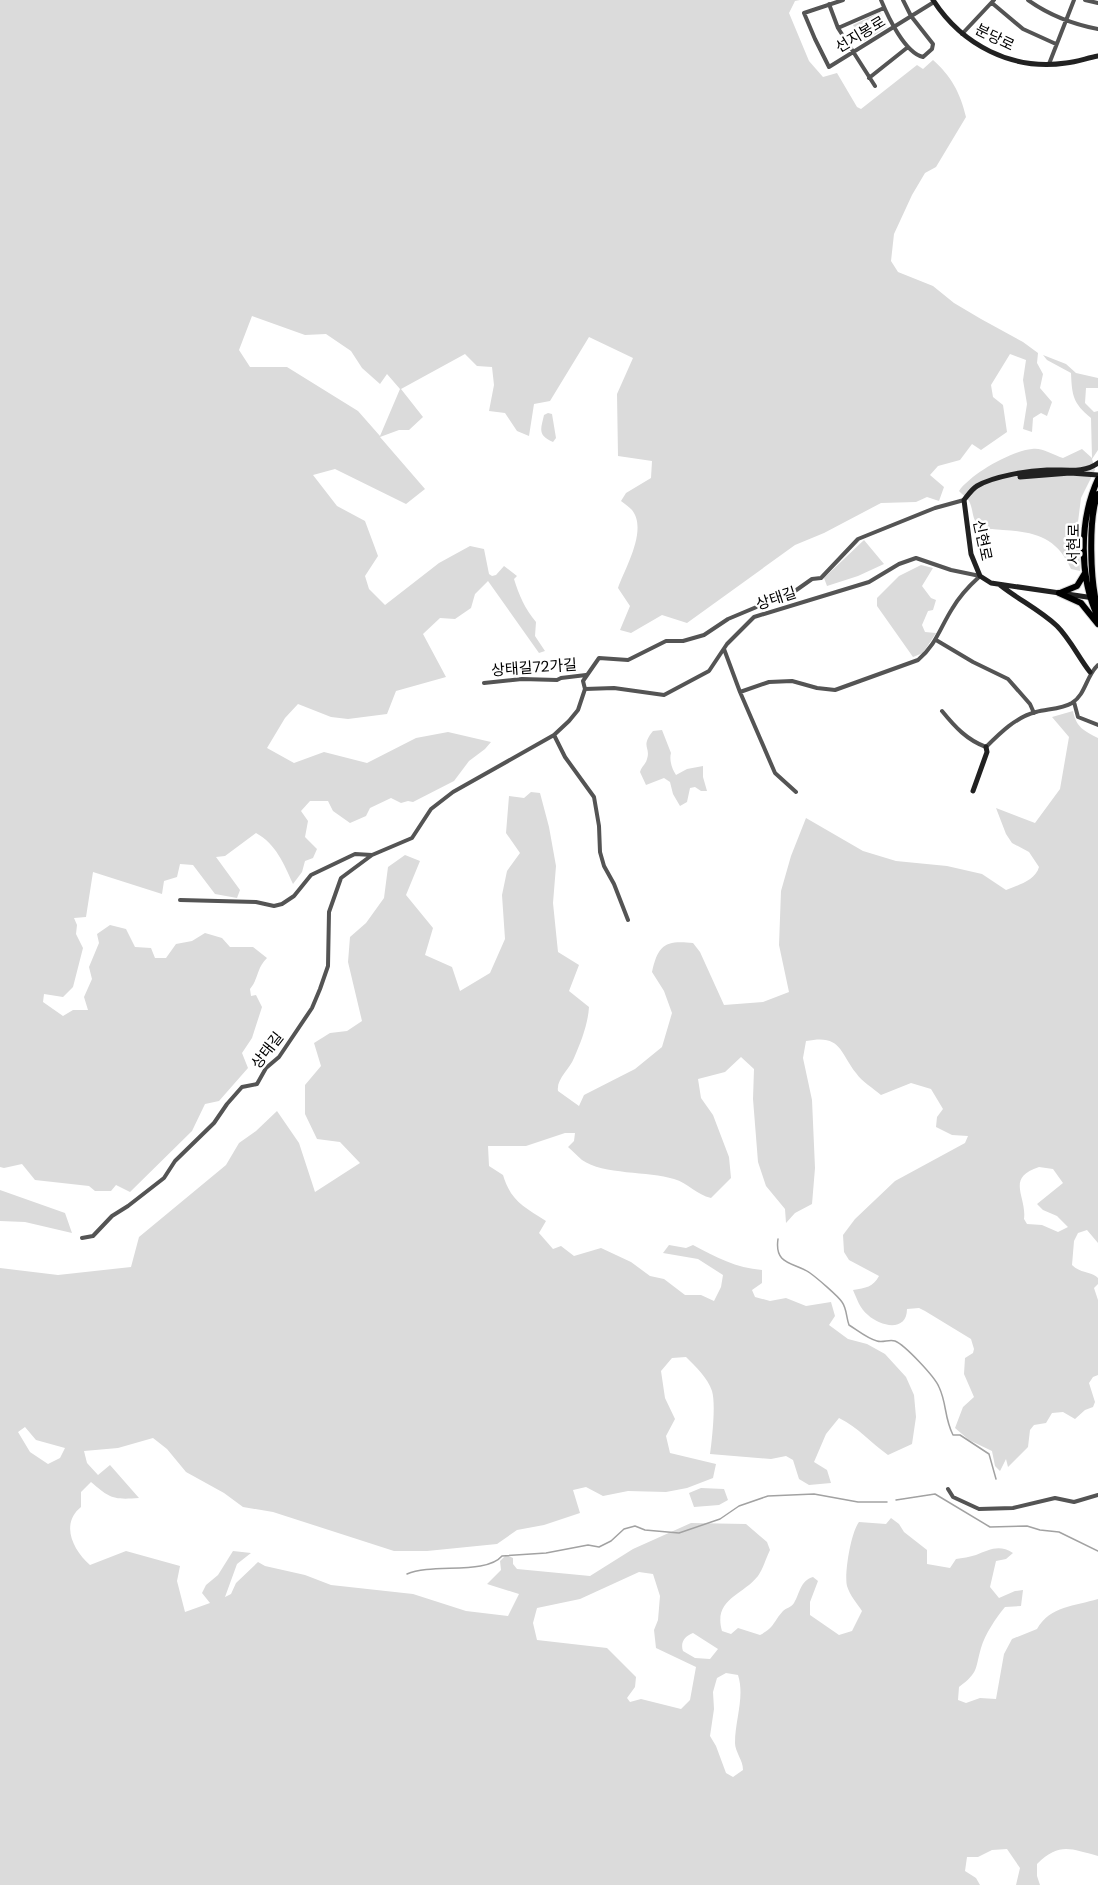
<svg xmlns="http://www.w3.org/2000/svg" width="1098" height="1885" font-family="Poppins,'Noto Sans KR',sans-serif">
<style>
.green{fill:#dbdbdb;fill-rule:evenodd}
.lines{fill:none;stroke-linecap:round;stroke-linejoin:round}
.stream{stroke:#a2a2a2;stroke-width:1.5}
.primary-casing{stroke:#dbdbdb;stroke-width:8}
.street{stroke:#545454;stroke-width:4}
.secondary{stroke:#212121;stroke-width:5}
.primary{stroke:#000;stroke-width:6}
.labels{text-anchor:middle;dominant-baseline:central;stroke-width:5;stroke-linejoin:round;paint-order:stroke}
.street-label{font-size:15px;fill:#000;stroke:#fff}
</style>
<rect width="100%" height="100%" fill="#fff"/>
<!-- green -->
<path class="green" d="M0,0H800L795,1L789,13L809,61L823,77L837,73L857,107L861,109L917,65L923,69L933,60C951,76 960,92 966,117L936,167L925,173L912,195L894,234L891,261L898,272L933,286L954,303L981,319L1023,342L1038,353L1037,363L1043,374L1040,388L1052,402L1047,416L1041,413L1033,418L1032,432L1023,429L1027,404L1023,380L1026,360L1010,354L991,385L993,397L1003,405L1007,432L981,450L972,444L960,460L938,466L930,475L944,487L939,501L927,497L916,502L881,503L824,533L795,545L687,623L662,615L631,633L620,630L630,606L618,588C625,568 648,530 632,510C629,507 625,504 621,501L626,493L651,478L652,461L618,456L617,394L633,358L589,337L550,401L534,404L529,436L517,431L505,413L489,411L494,385L492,367L477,366L465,354L401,389L423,417L409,430H399L380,437L425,489L406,504L335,469L313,475L337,506L365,521L378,556L365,576L369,589L385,605L439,563L470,546L484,549L489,574L492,576L496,575L504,566L517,576L514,579C519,595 525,609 536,622L535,636L545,651L539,653L488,581L475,594L471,608L455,619L440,618L423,634L446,677L396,691L387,714L348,719L331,717L298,704L285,718L267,748L294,763L324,752L367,763L416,738L448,732L491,742L485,749L469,761L454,781L413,802L408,801L401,803L391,798L370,808L366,816L350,823L333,811L328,801H310L301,811L308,821L305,837L317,849L313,858L305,861L302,872L293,884C284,864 276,844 256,833L225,856L216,857L240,890L237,898L215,894L193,865L180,864L177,877L164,881L162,894L93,872L86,917L74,918L77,925L76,934L83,948L73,987L63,997L44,994L43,1002L63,1016L73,1010H88L84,997L92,979L89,967L99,943L97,934L110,925L126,929L135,947L151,948L155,958H166L176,944L192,941L205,933L222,938L230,947H253L267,958C256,969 259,978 250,989L251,996L256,995L262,1007L252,1038L242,1053L248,1068L219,1101L205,1104L192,1131L130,1192L116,1185L111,1191H95L89,1186L35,1180L22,1164L4,1168L0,1167ZM252,316L305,335L326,334L351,351L362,368L380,384L387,374L400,389L380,436L358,411L287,367H250L239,350Z
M880,12L887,27L863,42L853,25Z
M1043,355L1066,364L1076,373L1098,378V388H1086L1085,403L1094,412L1098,411V450L1092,459L1095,470L1081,498L1078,522L1080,571L1071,569C1057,538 1036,532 1003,530C996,529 986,530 980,526C971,520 974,510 969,501C967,498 962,494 959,491C971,474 1011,451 1032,449C1041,447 1054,455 1063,458L1082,449L1092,458L1091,418C1073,403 1072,396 1071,373L1047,360Z
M548,413L552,414L556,438L553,442C537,435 541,429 544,415Z
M864,540L884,564L858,576L827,586L824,578Z
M921,565L933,568L922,586L931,598L936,600L933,610L928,611L922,625L925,632L936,633L923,653L913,657L877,606V598L899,576Z
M1073,711C1076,727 1084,731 1098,738V1243L1087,1230L1078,1233L1074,1241L1072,1265C1081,1274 1091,1271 1098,1278V1284L1094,1288L1098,1300V1375L1093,1377L1089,1383L1095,1402L1093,1407L1085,1410L1075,1419L1063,1412L1052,1413L1046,1423L1034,1425L1030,1430L1028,1447L1008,1467L1006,1459L1000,1471L995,1466L992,1451L969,1440L955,1428L963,1407L974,1397L964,1374L965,1358L973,1353L974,1349L971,1339L925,1311L919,1308L907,1309C907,1332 881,1327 868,1315C860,1309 857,1299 853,1290C866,1288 873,1287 879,1276L849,1260L844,1252L843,1235L855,1219L895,1181L965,1143L968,1136L952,1135L936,1127L937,1117L943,1109L931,1089L911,1083L881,1095C873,1088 862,1082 856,1073C839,1051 841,1034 806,1041L803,1058L812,1100L815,1168L812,1204L795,1213L786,1223L785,1209L766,1186L758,1162L753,1099L754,1069L741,1057L725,1072L698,1079L701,1098L713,1115L729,1157L731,1178L711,1198C697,1195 688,1183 674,1179C649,1171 603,1175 582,1160C577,1156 573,1151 568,1147L574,1141L575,1133H565L526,1146H488L489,1166L503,1175C511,1201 523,1206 546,1221L539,1233L553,1249L561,1246L574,1256L601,1248L631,1262L650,1276L664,1279L685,1295H701L714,1301L721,1287L723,1275L698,1259L663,1253L669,1245L686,1248L693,1245C716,1257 736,1268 762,1270V1283L752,1290L755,1297L770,1301L786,1298L806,1306L831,1302L835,1316L829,1325L848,1339L867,1344L885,1354L906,1377L914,1395L916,1417L912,1444L888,1455C871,1443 858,1427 839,1418L826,1434L814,1462L827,1470L831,1483L809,1485L799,1479L793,1460L786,1456L771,1459L710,1454C712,1440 716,1404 712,1391C708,1378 695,1366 686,1357L672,1358L661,1371L665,1398L675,1419L666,1436L670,1453L716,1464L713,1478L687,1488L666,1492L628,1491L603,1496L586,1487L573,1490L580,1513L544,1525L517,1530L497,1544L427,1551H394L273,1512L243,1507L224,1493L186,1472L167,1449L153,1438L118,1448L84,1451L87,1463L98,1475L110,1465L139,1498C112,1500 110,1498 91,1482L81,1492V1507C60,1524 73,1550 90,1565L126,1551L180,1566L177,1581L185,1612L210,1603L202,1593L206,1585L218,1575L233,1551L251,1553L237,1564L225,1597L231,1594L236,1583L258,1562L265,1566L305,1575L331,1585L413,1594L466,1611L508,1616L519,1594L487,1584L501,1570L500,1561L506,1555L513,1558V1564L517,1569L590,1576L633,1549L691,1523L746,1524L767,1542L770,1550C766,1558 763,1569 758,1576C742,1596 713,1599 722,1631L731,1634L738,1628L760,1635C775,1627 773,1622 783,1611C786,1608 792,1607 794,1603C800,1593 800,1581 813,1577L818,1581L810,1602V1615L839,1635L852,1631L862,1611C857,1603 850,1596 847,1586C844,1574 851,1532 859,1522L886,1524L891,1518L899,1524L904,1532L927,1550V1564L950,1568L956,1559C962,1558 970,1557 976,1555C989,1550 999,1544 1013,1553L1006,1559L996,1561L990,1587L999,1598L1015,1591L1023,1590L1021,1606L1005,1607C996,1618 985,1634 981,1648C975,1669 979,1672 959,1687L958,1700L966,1703L980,1698L996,1699L1004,1654L1012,1639L1037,1629C1050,1606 1075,1606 1098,1599V1856C1070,1849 1060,1842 1037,1864V1876L1040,1885H1016L1020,1868L1007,1849L992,1850L978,1857H967L965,1871L976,1878L980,1885H0V1268L58,1275L131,1267L139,1237L226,1165L239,1143L256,1131L277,1111L299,1143L315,1192L360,1163L340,1142L317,1139L305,1114V1085L321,1066L314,1043L330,1033L347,1031L362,1021L348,962L350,937L366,923L384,898L388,867L405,855L420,861L406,895L433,928L425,955L452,967L460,991L490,973L505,939L502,895L507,871L520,853L506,833L509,796L524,798L531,792L540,793L549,827L556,866L553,903L558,952L579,965L569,991L589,1007C588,1024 581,1042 574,1058C570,1069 556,1079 558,1091L579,1106L584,1095L635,1069L662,1047L672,1013L664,991L652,972C658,945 665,940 693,943L700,952L724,1005L763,1002L789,992L779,945L781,891L791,856L806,818L863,851L896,861L947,866L982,874L1006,890C1018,885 1035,881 1039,867L1029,852L1012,843L1006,834L996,808L1035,823L1060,789L1069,737L1052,717ZM1039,1167L1053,1169L1063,1183L1037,1204L1043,1210L1057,1216L1068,1227L1058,1232L1042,1225L1027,1224L1024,1219C1027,1196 1005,1178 1039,1167ZM25,1427L36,1440L65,1448L60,1458L48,1464L30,1452L18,1432ZM639,1572L653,1574L660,1596L658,1620L654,1630L656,1648L696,1667L690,1700L681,1709L641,1699L630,1702L627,1698L635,1687L636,1677L607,1648L537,1640L533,1623L537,1608L580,1599ZM693,1633L718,1649L710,1659L695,1658L683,1651C680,1642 685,1636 693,1633ZM726,1673L738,1675C745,1697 735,1720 735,1743C735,1752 743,1760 743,1770L733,1777L726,1773L716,1746L710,1736L714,1709L713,1692L717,1678Z
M662,730L671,753C669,760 672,769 676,775L687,769L703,766V777L707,791H701L695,787L690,788L687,802L680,806L673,794L670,782L664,778L646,785L640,772C641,767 646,764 647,759C651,747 640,747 653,731Z
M0,1190L65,1213L72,1233L25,1222L0,1221Z
M701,1488L724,1489L728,1500L719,1505L694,1507L689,1493Z"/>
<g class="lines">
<!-- stream -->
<path class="stream" d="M778,1239C774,1266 795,1262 810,1273C817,1278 838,1296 842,1302C847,1309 846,1317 849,1325C857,1330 868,1339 877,1341C883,1343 889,1339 895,1341C905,1345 935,1377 939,1387C947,1404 944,1417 953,1435H960L989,1454L996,1479
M896,1500L935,1494L990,1527L1027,1526L1040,1530L1059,1532L1098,1551
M407,1574C432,1563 486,1575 502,1556L546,1553L588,1545L599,1547L611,1541L624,1529L635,1526L645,1530L679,1533L720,1519L739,1506L768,1496L814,1494L858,1502H887"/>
<defs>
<path id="primary" d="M1098,479C1079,520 1079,577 1098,617
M1059,593L1081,603L1098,624
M1060,593L1077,586L1085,573
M1098,609C1090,583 1088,517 1098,494"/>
</defs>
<!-- primary casing -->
<use href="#primary" class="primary-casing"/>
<!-- street -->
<path class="street" d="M843,0L804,13L815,39L829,67L934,2
M881,0C888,17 905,53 923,57L932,49L933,44L911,16L903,0
M1028,0C1049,15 1072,24 1098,29
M1085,0L1098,3
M992,3L1023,29L1056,44
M829,4L838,28L875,86
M838,28L884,8
M962,34L994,0
M1049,64L1074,0
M869,78L908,47
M936,640L973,662L1008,679L1030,704L1034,713
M724,649L740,692L775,773L796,792
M484,683L522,679L557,680L561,678L586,675
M585,689L583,681L599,658L628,660L666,641H683L704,635L728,619L795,591L812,579L821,578L858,539L935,508L964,500
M740,692L769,682L792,681L817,688L835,690L918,660C936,645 940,628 952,609C959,597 969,586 979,577
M1074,702L1078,717L1098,725
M942,711C955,727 967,740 986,747C1000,733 1016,717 1036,712C1047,709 1062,709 1072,703C1086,694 1086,676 1098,665
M554,735L565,757L594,797L599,826L600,852L604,866L614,884L628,920
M180,900L256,902L274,906L282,904L294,896L311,875L355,854L372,855L412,838L431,809L453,792L554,735L569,721L578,710L585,689L614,688L664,695L709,671L727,644L754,617L869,582L899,564L916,558L951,570L980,576
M82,1238L93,1236L112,1216L128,1206L164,1178L175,1161L214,1123L227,1104L242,1087L257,1084L266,1068L279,1057L312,1008L320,989L328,966L329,912L341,878L372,855
M948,1489L953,1497L979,1509L1013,1508L1055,1498L1074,1502L1098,1495"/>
<!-- secondary -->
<path class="secondary" d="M933,0C962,45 1012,71 1066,63C1077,62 1087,58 1098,56
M1020,477L1070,473L1098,475
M1000,585C1019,600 1040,610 1057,626C1070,639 1079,658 1090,672
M1094,598L991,583L980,576L971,554L964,500C968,495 972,489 977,486C994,476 1027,471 1047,470C1064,469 1084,474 1098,463
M973,791L987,752L986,747"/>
<!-- primary -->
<use href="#primary" class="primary"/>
</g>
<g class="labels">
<!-- street labels -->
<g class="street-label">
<text transform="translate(860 34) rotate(-31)">선지봉로</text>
<text transform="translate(995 37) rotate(26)">분당로</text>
<text transform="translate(983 540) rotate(78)">신현로</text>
<text transform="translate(1073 544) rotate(-90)">서현로</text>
<text transform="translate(776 598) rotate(-18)">상태길</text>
<text transform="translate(534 667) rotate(-4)">상태길72가길</text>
<text transform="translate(267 1050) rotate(-52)">상태길</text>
</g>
</g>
</svg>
